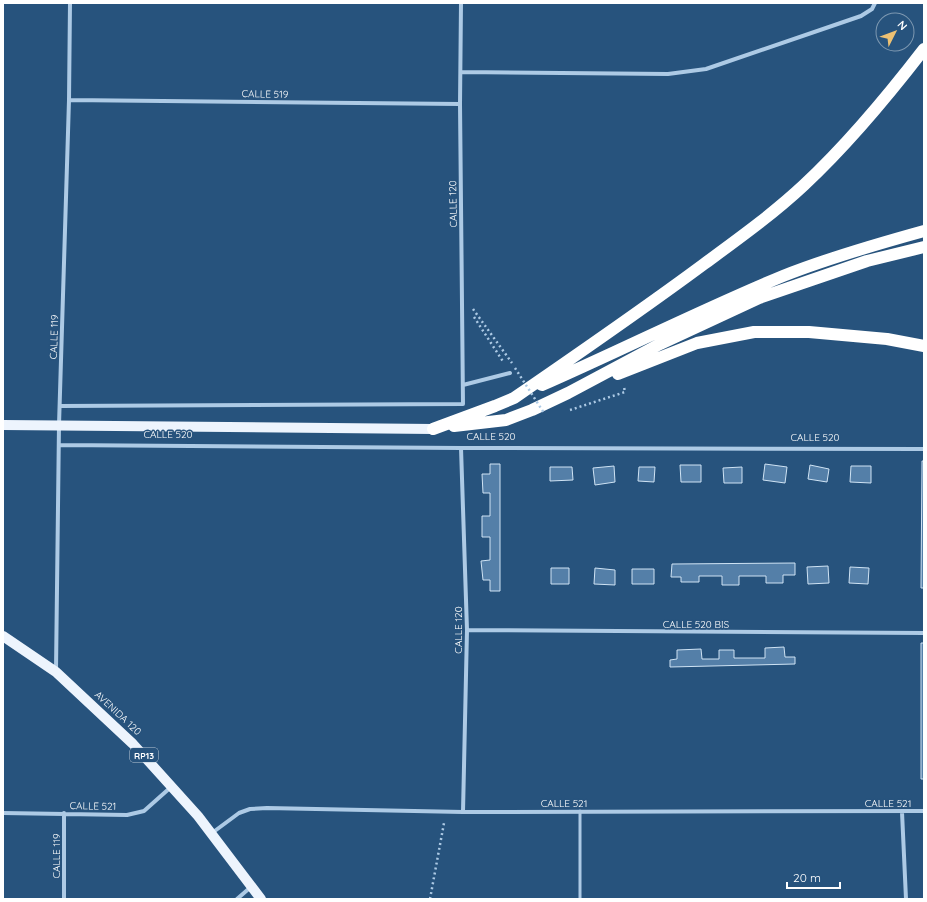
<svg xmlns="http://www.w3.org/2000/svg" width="927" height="902" font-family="Quicksand,sans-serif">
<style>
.building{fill:#547fa8;stroke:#cfe3f4}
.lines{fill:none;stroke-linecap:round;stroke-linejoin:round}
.path{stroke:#adcae5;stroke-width:2.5;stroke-dasharray:2 3;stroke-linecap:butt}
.lane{stroke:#adcae5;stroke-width:3}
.street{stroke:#adcae5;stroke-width:4}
.primary{stroke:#edf4fd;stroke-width:10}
.highway{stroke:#fff;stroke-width:12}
.path-bridge{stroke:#adcae5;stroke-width:2.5;stroke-dasharray:2 3;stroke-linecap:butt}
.labels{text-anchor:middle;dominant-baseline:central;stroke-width:3;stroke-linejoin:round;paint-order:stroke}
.shield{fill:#27537d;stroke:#becbd8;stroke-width:1}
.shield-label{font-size:9px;font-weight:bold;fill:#fff}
.street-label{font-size:10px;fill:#fff;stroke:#27537d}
</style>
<rect width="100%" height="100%" fill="#27537d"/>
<!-- building -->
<path class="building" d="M922,461H924V588H921Z
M490,464H500V591H490V580H483L481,561L490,560V537H482V516H490V493H483L482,474H490Z
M765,464L787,467L785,483L763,480Z
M680,465H701V482H681Z
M810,465L829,469L827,482L808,479Z
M614,466L615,482L595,485L593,468Z
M851,466H871V483L850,482Z
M550,467H572L573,480L550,481Z
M639,467H655L654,482L638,481Z
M742,467V483H724L723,468Z
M795,563V575H783V583H766V576H739V585H722V576H699V582H681V577H671L672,564Z
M828,566L829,583L808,584L807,567Z
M850,567L869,568L868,584L849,583Z
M551,568H569V584H551Z
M595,568L615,570V585L594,584Z
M632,569H654V584H632Z
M921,643H924V779H921Z
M784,647L785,657H795V664L670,667V660L677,659V650L701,649L702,659H719V650H734V658H765V648Z"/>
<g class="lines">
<!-- path -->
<path class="path" d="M473,309L512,363
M474,317L504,363
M570,410L625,392L624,387
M430,899L444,823"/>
<!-- lane -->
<path class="lane" d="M580,811V899"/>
<!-- street -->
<path class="street" d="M461,72L668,74L706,69L861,16L872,9L875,3
M69,100L460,104
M463,385L510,373
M60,406L463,404L460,104L461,3
M59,445L461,448L924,449
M461,448L467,630L463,812
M467,630L924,633
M56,670L59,425L69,100L70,3
M902,812L906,899
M3,813L127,815L144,811L171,787
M212,833L239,813L250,809L267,808L463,812L924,811
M64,899V813
M237,899L252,886"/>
<!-- primary -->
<path class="primary" d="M3,425L433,429
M3,636L56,672L133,744L198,816L261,899"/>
<!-- highway -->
<path class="highway" d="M618,374L697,343L754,332H809L887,339L924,346
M542,385C622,350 701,310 783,276C828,258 877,244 924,231
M454,426L506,420L532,410L568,393L660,344L759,298L867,261L924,247
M433,429L495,406L514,398C578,354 642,310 704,264C738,239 773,214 804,185C848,144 887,97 924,49"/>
<!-- path-bridge -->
<path class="path-bridge" d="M515,368L544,413"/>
</g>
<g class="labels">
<!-- shield labels -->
<rect class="shield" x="130" y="748" width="28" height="14" rx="3"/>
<g class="shield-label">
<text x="144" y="755">RP13</text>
</g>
<!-- street labels -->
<g class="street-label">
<text transform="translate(265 94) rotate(1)">CALLE 519</text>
<text transform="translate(453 204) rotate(-91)">CALLE 120</text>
<text transform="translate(54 337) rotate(-88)">CALLE 119</text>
<text x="168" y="434">CALLE 520</text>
<text x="491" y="436">CALLE 520</text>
<text x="815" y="437">CALLE 520</text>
<text x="696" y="624">CALLE 520 BIS</text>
<text transform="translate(458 630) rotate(-90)">CALLE 120</text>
<text transform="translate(118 713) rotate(43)">AVENIDA 120</text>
<text x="564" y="803">CALLE 521</text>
<text x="888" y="803">CALLE 521</text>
<text transform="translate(93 806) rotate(1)">CALLE 521</text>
<text transform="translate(56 856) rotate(-90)">CALLE 119</text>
</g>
</g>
<!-- border -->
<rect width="927" height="902" fill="none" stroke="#ffffff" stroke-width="8"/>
<!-- north arrow -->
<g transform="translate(895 32) rotate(48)"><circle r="19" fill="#27537d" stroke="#7d98b1"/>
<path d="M0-3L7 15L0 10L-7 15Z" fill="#edc173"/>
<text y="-6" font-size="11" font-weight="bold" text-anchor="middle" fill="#ffffff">N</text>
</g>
<!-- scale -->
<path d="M787 882v6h53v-6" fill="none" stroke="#ffffff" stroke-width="2"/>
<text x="793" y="882" font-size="12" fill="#ffffff" stroke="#27537d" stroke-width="3" paint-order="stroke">20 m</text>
</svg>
